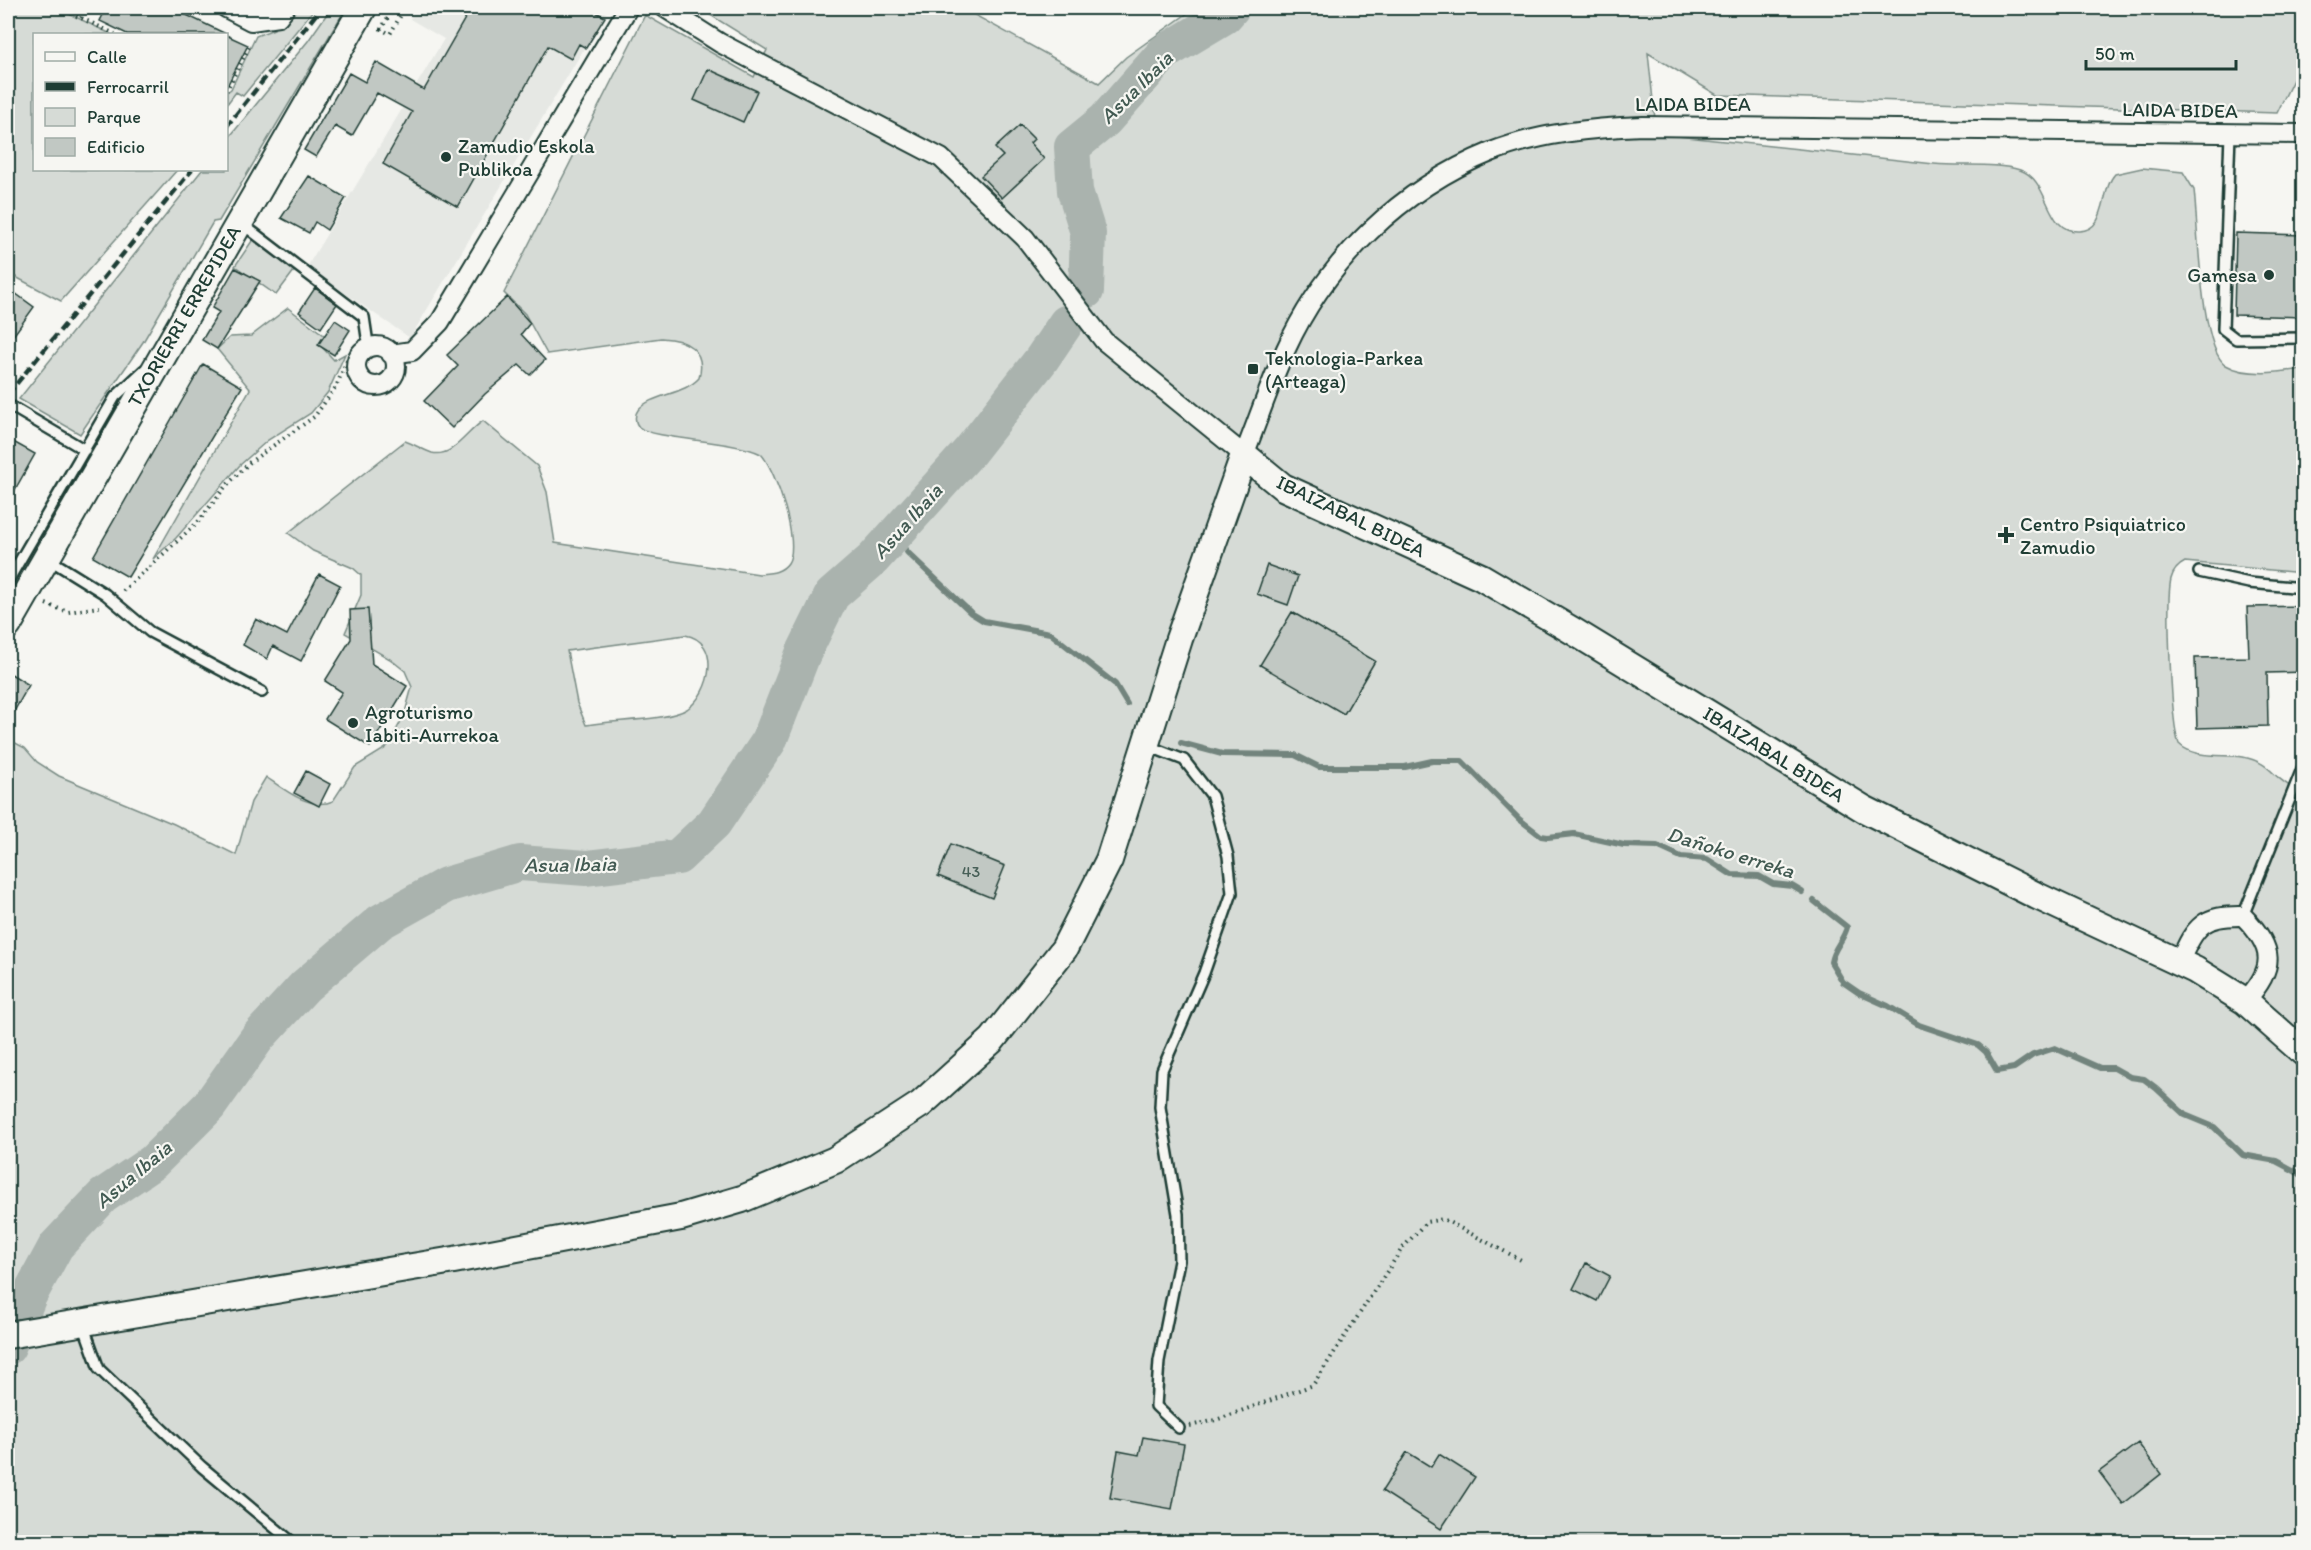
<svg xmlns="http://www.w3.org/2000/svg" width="2311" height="1550" font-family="Itim,sans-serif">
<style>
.built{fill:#e6e8e4}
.green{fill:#d6dbd6;stroke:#7a8c85;stroke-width:1.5;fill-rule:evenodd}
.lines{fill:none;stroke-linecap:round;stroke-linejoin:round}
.stream{stroke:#72847d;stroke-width:6}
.river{stroke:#aab3ae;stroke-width:36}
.building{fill:#c1c8c3;stroke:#1f3d34;stroke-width:1.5}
.lane-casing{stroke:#1f3d34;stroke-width:14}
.street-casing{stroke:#1f3d34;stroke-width:22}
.secondary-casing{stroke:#1f3d34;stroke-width:30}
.path{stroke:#1f3d34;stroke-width:4;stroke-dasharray:1.5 4.5;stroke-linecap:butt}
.lane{stroke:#f6f6f2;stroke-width:9}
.street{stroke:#f6f6f2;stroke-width:18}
.secondary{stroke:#f6f6f2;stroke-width:26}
.rail{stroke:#1f3d34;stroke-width:4.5;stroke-dasharray:9 4.5;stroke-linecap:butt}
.poi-dot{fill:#1f3d34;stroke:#f6f6f2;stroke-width:2}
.labels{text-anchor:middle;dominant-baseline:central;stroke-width:4.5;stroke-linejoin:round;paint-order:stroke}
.number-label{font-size:16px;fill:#486058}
.street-label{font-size:20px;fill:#1f3d34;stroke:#f6f6f2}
.poi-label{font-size:20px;fill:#1f3d34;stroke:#f6f6f2;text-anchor:start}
.water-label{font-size:21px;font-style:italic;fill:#425a52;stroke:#f6f6f2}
</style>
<rect width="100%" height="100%" fill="#f6f6f2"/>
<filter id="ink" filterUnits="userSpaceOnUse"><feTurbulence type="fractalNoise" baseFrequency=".0167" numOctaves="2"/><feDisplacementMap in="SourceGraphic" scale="12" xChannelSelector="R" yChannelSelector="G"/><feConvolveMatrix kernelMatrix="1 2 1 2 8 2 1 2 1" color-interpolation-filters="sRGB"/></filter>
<g filter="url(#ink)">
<!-- built -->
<path class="built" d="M417,8H598L606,12L410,338L307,267L444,39L410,19Z"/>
<!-- green -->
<path class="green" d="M8,8H57L111,34H34V170H177L61,301L8,273Z
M292,8H315L243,96L236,92L227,104V92L231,89L256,36L274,29V23Z
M331,8H346L219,221L213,222L143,342L80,434L19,399L202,170H226L227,140L308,41Z
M699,8H962L1099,83L1126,57L1195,8H2303V59L2277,113L1717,95L1648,53L1655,119L1677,136C1763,145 1848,154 1934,164C1962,167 1995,162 2020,170C2051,180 2044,233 2079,231C2108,230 2100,190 2115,174L2142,168L2183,172L2194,190C2198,223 2200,350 2226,365C2246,377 2281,372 2303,369V573L2185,562C2177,566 2173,571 2171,579C2166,600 2171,725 2179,744C2194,759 2223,754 2243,757C2271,762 2273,779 2294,788L2303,785V1542H8V739L25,748L37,762L59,776L174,824L236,855L251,802L266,777C285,790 310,811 333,801L355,767L386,748L404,716L412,687L405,671L390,659L345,633L361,595V575L353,568L313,551L288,533L405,441C414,444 423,450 432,453C453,458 467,431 483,421L537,466L547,492L555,543L759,574C770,573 781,573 788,563C801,544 776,470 761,454C733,440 654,440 639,427C635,423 634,415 638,410C651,394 684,395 699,378C707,349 685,339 661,338L547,354L525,314L504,293L645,15L754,77L767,50ZM685,635C722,641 711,693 687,709C668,721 611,720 586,725L577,703L567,651Z
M254,238L294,271L276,295L235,266Z
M288,308L324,335L319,344L334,360L345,354L328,392L311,413L268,440L240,465L176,538L153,559L250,389L217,349L230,337L251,336Z"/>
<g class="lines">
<!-- stream -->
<path class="stream" d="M904,523V544L907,552L971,613L984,621L1050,633L1115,684L1127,704
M1181,743L1222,754L1295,755L1319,767H1405L1432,761H1462L1519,819L1541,836L1548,837L1574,834L1624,845L1657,846L1681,857L1707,859L1732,875L1759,876L1773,884L1792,886L1802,892
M1814,901L1847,927C1844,940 1833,948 1831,962L1843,982L1859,993L1888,1006L1919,1025L1978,1045L1986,1052L1997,1071L2014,1068L2033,1055L2055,1048L2100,1068H2114L2130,1077L2144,1079L2156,1088L2185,1115L2214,1127L2243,1155L2276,1161L2304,1176"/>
<!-- river -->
<path class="river" d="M1086,291L1088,233L1075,191L1072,147L1105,120L1165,52L1225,16L1232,8
M8,1347L29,1296L56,1246L103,1196L153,1162L209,1106L258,1037L305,986L380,922L446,885L520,863L586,868L678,857L714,823L769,741L803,654L832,595L873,559L970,451L1041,360L1066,323"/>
</g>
<!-- building -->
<path class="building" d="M106,8H172L226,34H127L100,21Z
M471,8H589L605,17L586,48L579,44L571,59L548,46L458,207L383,164L412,112L377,93L352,136L335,126L316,157L304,150L349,73L365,82L376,62L424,90Z
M226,35L248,45L226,88Z
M708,69L757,91L743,122L694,100Z
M1020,125L1034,139L1030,143L1044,159L1002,198L981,176L1003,156L995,148Z
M309,176L346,198L327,230L315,222L309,233L281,218Z
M2236,233L2304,235V317L2234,315Z
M235,268L260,281L217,349L202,340L219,312L212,308Z
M8,288L34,307L8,343Z
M315,288L337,304L321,328L299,312Z
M507,297L530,323L521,334L545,360L530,375L519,365L485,394L452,428L424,401L458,366L447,355Z
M335,320L350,330L334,355L318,345Z
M203,364L242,387L128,577L93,557Z
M8,439L35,454L8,502Z
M1267,565L1298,576L1288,605L1257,594Z
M319,574L340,585L301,661L273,646L267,659L243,645L256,619L287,635Z
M2304,606V672L2267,673L2268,726L2197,728L2195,658L2249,657L2247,607Z
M368,609L372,664L407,686L370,747L325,719L342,692L325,681L351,639L350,610Z
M1292,612L1375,661L1344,714L1260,665Z
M8,672L29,685L8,722Z
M306,771L330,784L319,806L294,793Z
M951,844L1005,866L992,898L938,876Z
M1586,1263L1610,1276L1597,1301L1573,1289Z
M1143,1437L1184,1444L1172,1509L1110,1498L1118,1451L1139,1455Z
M2138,1443L2161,1474L2123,1504L2099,1472Z
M1407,1452L1431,1467L1439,1454L1475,1477L1441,1529L1382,1491Z"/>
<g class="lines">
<defs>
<path id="lane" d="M2230,134L2223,329L2236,339L2304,338
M241,223L364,317L367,337
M12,407L85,450
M47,558L105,594L150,632L262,692
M2199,572L2249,583L2304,588
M8,581L115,397L144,370
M1148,746L1184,760L1212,796L1228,856L1232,893L1204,973L1162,1070L1160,1107L1178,1214L1179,1261L1159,1361L1156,1406L1179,1428
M2243,916L2304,764
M83,1324L99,1369L202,1467L292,1542"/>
<path id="street" d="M226,8L251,21L278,17L285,8
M665,8L720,43L941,158L1025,238L1104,341L1244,455C1258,420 1270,383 1286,349C1326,261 1402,188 1491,152C1539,133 1592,128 1643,126L2304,134
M356 366a20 20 0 1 1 40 0a20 20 0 1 1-40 0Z
M391,354L412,351L440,322L628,8
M2180,961C2195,925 2204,915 2243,916C2275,948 2276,968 2245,1001"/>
<path id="secondary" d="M8,625L363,8
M8,1335L454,1260L681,1217L742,1199L835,1160L921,1104L992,1040L1064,949L1109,860L1179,639L1244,455L1283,487L1481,577L1573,631L1864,809L2037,896L2195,970L2245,1001L2304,1053"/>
</defs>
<!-- lane casing -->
<use href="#lane" class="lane-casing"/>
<!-- street casing -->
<use href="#street" class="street-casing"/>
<!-- secondary casing -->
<use href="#secondary" class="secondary-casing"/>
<!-- path -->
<path class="path" d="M60,8L115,34
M394,8L381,29L390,34L405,8
M81,18L86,8
M226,91L250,45
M123,591L198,522L225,487L250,462L314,417L336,387L349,355
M46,604L68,612L99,607
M1190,1426L1216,1420L1313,1385L1401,1250L1426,1222L1443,1219L1521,1260"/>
<!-- lane -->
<use href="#lane" class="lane"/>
<!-- street -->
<use href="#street" class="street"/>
<!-- secondary -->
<use href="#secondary" class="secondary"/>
<!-- rail -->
<path class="rail" d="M226,127L321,8
M8,394L192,170"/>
</g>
</g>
<!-- markers -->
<g class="poi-dot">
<circle cx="446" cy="157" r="6"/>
<circle cx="2269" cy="275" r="6"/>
<rect x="1247" y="363" width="12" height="12" rx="3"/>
<path d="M2003 526h6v6h6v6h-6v6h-6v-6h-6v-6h6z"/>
<circle cx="353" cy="723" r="6"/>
</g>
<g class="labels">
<!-- number labels -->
<g class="number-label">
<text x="971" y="871">43</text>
</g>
<!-- street labels -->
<g class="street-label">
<text x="1693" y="104">LAIDA BIDEA</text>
<text transform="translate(2180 110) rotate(1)">LAIDA BIDEA</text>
<text transform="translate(184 316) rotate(-60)">TXORIERRI ERREPIDEA</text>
<text transform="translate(1351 516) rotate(26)">IBAIZABAL BIDEA</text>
<text transform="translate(1774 754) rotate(32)">IBAIZABAL BIDEA</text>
</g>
<!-- poi labels -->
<g class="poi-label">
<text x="458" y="146">Zamudio Eskola<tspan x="458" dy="23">Publikoa</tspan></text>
<text x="2257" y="275" text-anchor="end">Gamesa</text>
<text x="1265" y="358">Teknologia-Parkea<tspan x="1265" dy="23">(Arteaga)</tspan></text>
<text x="2020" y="524">Centro Psiquiatrico<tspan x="2020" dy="23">Zamudio</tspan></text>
<text x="365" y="712">Agroturismo<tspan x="365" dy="23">Iabiti-Aurrekoa</tspan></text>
</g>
<!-- water labels -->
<g class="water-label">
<text transform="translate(1136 87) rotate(-45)">Asua Ibaia</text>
<text transform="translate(907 521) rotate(-48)">Asua Ibaia</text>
<text transform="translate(1731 852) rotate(17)">Dañoko erreka</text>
<text transform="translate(570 864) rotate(-1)">Asua Ibaia</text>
<text transform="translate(133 1174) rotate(-40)">Asua Ibaia</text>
</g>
</g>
<!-- margin -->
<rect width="2311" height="1550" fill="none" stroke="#f6f6f2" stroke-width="30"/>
<rect x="15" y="15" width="2281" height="1520" fill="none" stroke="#1f3d34" stroke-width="2" filter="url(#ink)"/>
<!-- legend -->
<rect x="33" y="33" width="195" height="138" fill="#f6f6f2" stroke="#a0aca6" stroke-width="1.5"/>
<rect x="45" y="52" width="30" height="9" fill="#f6f6f2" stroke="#a0aca6" stroke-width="1.5"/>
<text x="87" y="63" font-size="18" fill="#1f3d34">Calle</text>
<rect x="45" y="82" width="30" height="9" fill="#1f3d34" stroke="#a0aca6" stroke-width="1.5"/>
<text x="87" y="93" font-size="18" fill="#1f3d34">Ferrocarril</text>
<rect x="45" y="108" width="30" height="18" fill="#d6dbd6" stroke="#a0aca6" stroke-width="1.5"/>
<text x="87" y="123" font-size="18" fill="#1f3d34">Parque</text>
<rect x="45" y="138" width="30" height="18" fill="#c1c8c3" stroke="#a0aca6" stroke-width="1.5"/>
<text x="87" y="153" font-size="18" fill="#1f3d34">Edificio</text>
<!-- scale -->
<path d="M2086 60v9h150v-9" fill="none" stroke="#1f3d34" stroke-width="3"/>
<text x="2095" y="60" font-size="18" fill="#1f3d34" stroke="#f6f6f2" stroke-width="4.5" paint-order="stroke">50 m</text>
</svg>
